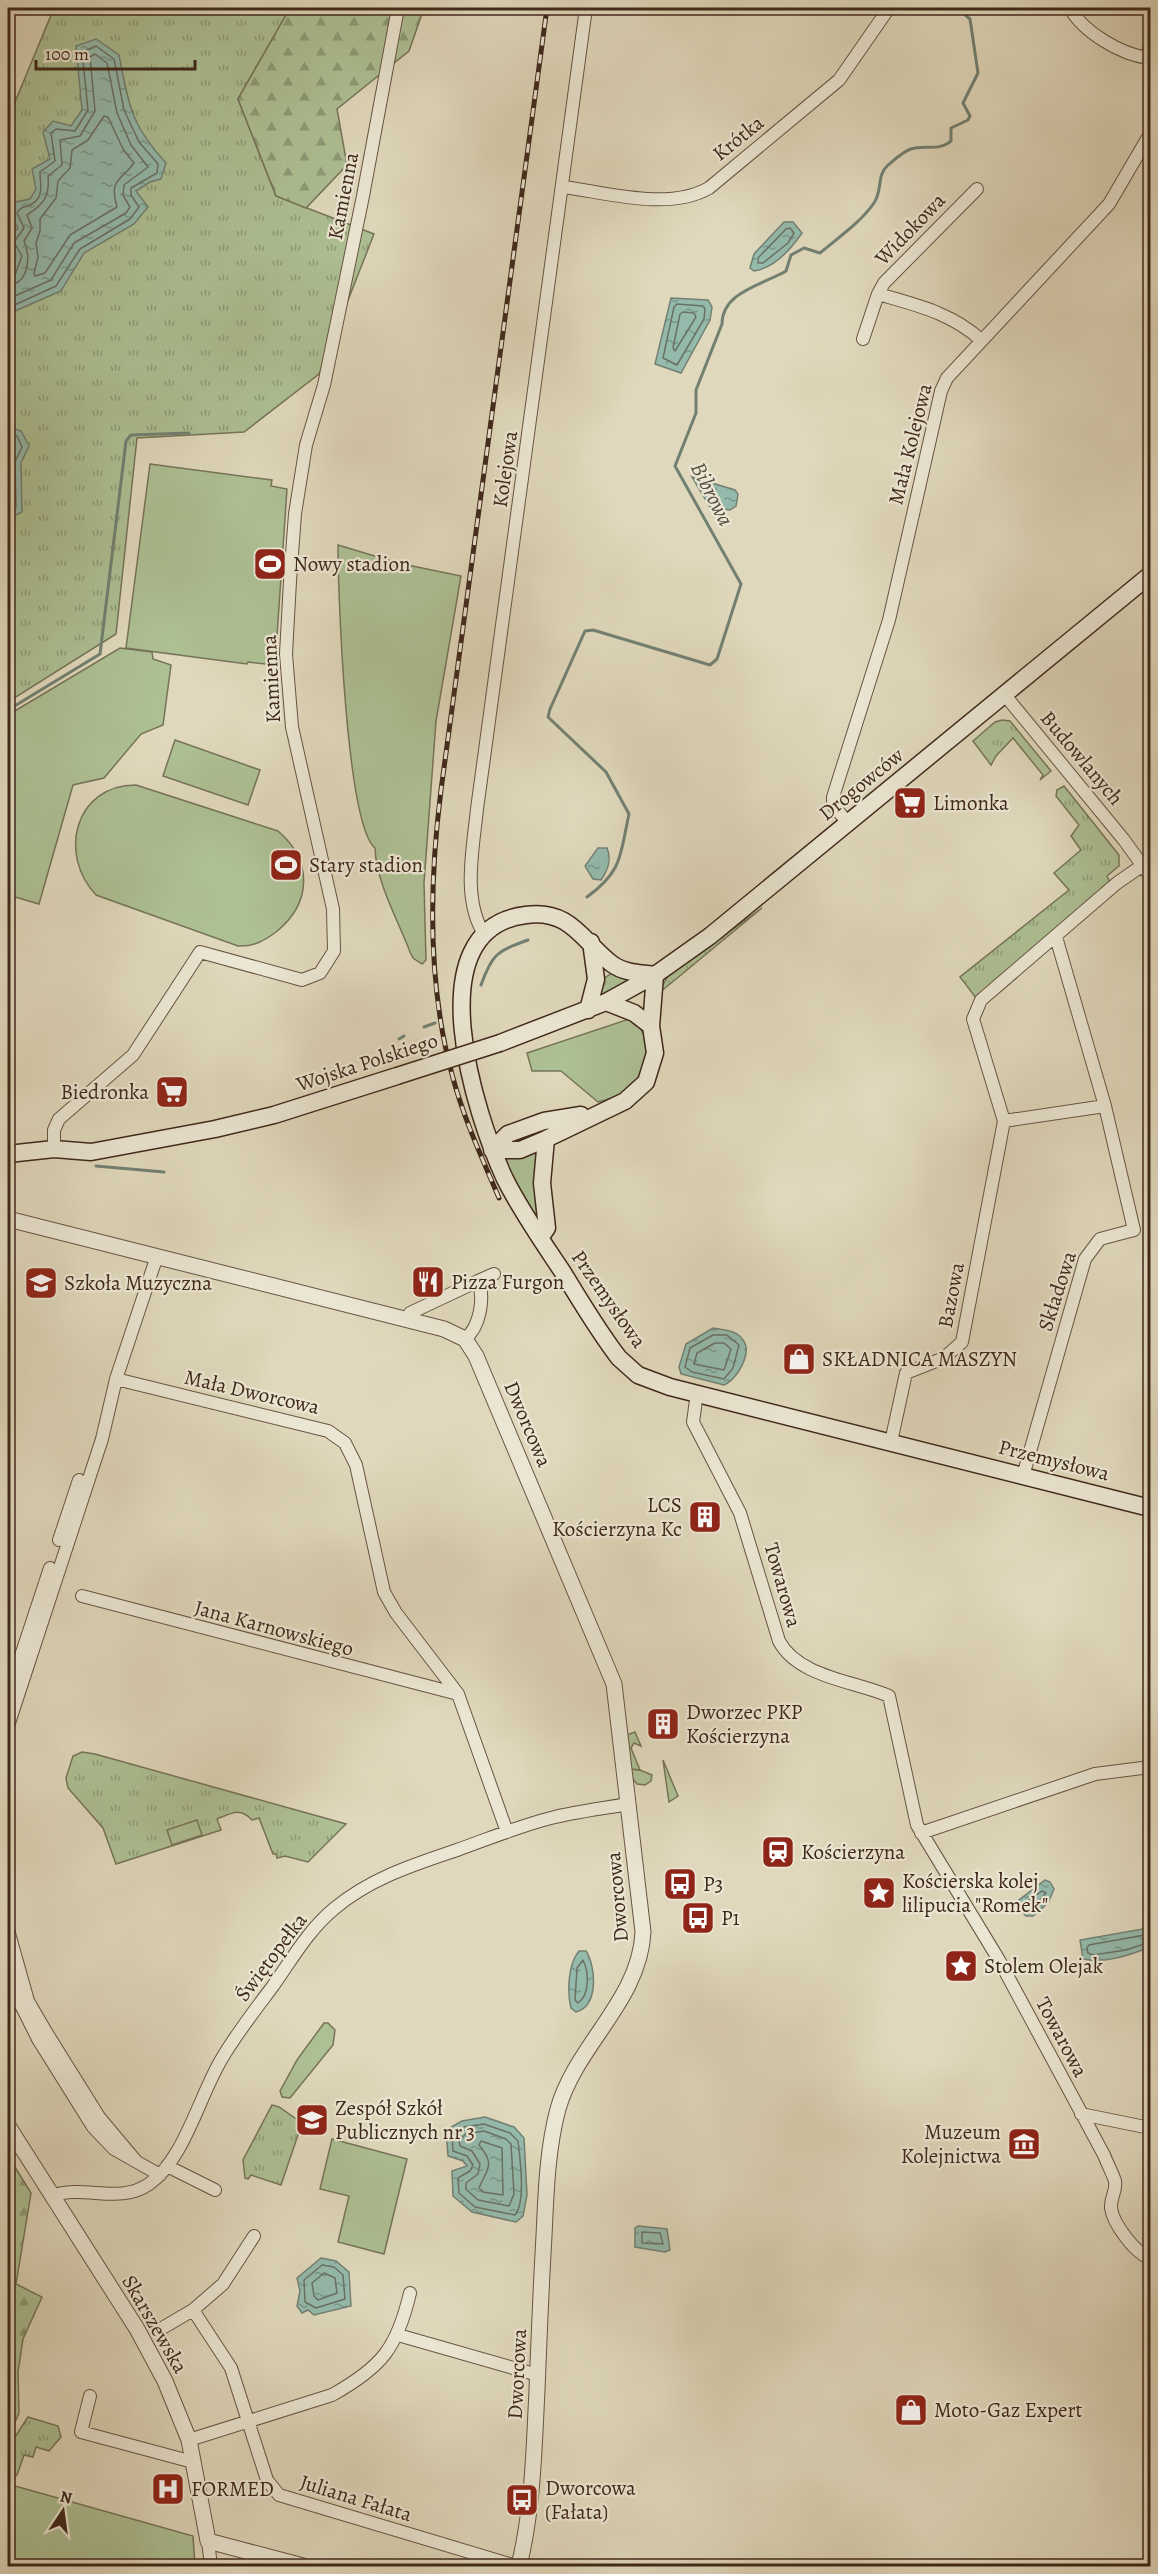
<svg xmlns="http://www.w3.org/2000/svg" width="1158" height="2574" font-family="Alegreya,serif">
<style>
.grass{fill:url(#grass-tufts);stroke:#767458;stroke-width:1.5}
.forest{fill:url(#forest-firs);stroke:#767458;stroke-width:1.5}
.green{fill:#adc094;stroke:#767458;stroke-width:1.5}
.water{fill:url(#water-ripples);stroke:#728072;stroke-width:1.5}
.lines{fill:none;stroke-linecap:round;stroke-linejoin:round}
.shore{stroke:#6a7164;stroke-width:1.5}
.stream{stroke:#728072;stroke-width:3}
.minor-casing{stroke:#675443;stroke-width:14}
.tertiary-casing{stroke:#675443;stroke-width:17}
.secondary-casing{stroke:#3f281b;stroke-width:19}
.minor{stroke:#ebe6d3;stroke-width:12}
.tertiary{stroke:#ebe6d3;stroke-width:15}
.secondary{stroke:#ebe6d3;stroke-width:16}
.rail-casing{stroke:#3f281b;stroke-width:5}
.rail{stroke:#ebe6d3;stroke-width:3;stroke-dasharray:9;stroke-linecap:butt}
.secondary-bridge-casing{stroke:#3f281b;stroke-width:19;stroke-linecap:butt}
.secondary-bridge{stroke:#ebe6d3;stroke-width:16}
.labels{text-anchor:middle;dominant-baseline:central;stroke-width:4.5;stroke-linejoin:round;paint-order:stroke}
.street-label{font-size:21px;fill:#3f281b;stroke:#ebe6d3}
.poi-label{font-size:21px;fill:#3f281b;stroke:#ebe6d3;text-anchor:start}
.water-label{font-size:22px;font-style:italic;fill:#544c3f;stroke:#ebe6d3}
</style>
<defs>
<pattern id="grass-tufts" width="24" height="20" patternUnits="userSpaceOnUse" patternTransform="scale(1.5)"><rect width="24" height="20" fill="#adc094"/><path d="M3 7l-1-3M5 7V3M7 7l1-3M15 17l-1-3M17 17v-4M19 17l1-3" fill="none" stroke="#8e9c78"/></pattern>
<pattern id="forest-firs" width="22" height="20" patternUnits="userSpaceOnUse" patternTransform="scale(1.5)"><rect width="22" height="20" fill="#adc094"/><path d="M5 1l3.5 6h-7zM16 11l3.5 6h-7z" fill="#8e9c78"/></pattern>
<pattern id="water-ripples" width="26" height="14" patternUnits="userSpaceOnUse" patternTransform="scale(1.5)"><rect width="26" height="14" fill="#94baac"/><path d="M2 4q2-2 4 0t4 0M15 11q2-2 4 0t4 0" fill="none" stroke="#7a978b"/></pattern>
</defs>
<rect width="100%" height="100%" fill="#e0d8bc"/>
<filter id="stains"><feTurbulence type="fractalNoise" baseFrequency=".00333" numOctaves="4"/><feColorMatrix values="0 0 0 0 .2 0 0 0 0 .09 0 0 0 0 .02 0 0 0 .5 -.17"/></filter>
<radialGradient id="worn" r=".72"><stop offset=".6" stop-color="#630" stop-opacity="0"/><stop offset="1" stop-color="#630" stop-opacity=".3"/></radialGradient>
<!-- grass -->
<path class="grass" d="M54,8H290L238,99L276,196L374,234L319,374L244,432L137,438L116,634L8,702V119Z
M1002,720L1010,721L1051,771L1040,780L1043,775L1013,738L996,756L991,765L973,741L995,722Z
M1064,786L1119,855V866L1107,876L1110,882L976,998L960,977L1069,890L1054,873L1081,850L1071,836L1079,825L1056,796L1057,790Z
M762,908L664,989L659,992L668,976Z
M615,971L633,979L597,998L600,981Z
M82,1752L95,1754L346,1824L308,1862L285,1856L277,1858L276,1854H273L259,1818L252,1820C240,1807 232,1813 217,1819L221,1830L116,1864L103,1828L68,1788L66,1778L73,1756Z
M631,1769L640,1770L652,1775L651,1781L645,1785L637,1784L632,1778Z
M272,2105L279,2107L302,2123L281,2185L251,2175L248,2179L245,2178L243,2160Z
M28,2417L58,2426L61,2437L49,2451L36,2447L33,2457L24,2455L17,2475L8,2479V2448Z"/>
<!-- forest -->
<path class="forest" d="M290,8H424L409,51L337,109L347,165L306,208L276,196L238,99Z
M8,2156L31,2193L16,2284L42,2297L23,2339L18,2372L19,2413L8,2438V2270L14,2239L8,2194Z"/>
<!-- green -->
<path class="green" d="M150,464L272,480L271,486L287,489L275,665L248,662L247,664L126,648Z
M338,545L398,563L461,576L436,721L424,883L426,960L422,964L413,958L410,952C398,920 376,882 375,848C346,824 338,592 338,545Z
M120,648L152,652L153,659L171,665L163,725L141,734L104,778L73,785L39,904L8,895V715Z
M175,740L260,770L248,805L163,776Z
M136,785L278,831C313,861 312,903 276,932C264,941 253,947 238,946L96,895C58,855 74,785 136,785Z
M632,1018C654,1039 650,1074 625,1092C617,1098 607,1099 598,1102L561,1071H532L527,1053Z
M542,1144L539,1225L503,1159Z
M635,1732L641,1746L634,1743L631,1748L640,1770L631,1769L627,1735Z
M663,1760L678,1796L669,1802Z
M197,1820L202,1835L172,1845L167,1830Z
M324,2023H328L335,2030L333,2045L290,2098L282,2097L280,2091L297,2060Z
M332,2139L407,2159L384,2254L338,2242L349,2196L320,2189Z
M8,2484L193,2536L195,2566H8Z"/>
<!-- water -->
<path class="water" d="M96,39L119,55C129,105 130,124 166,163L161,179L150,182L136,191L148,207L134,224L84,253L61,291L8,314V279L16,255L8,244V238L18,228L10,214L16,202L30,199L36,189L32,169L50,159L43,132L53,121L71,126L82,110L76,46Z
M784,222H793L802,233C791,249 774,268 754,271L750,268L754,254Z
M671,298L708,300L712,307L710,320L681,373L655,364Z
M8,427L21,431L29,446L21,463L22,512L8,519Z
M692,477L735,490L738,494L736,506L730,510L710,507Z
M598,848H607C612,860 608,870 601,880L593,879L585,866Z
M713,1328C724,1330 737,1330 743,1340C753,1353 736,1381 724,1385L681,1374L679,1367L686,1344Z
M1045,1880L1050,1882L1054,1889L1048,1903L1033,1916H1026L1015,1903Z
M1148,1928L1150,1931V1947C1130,1955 1105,1964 1083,1959L1080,1940Z
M579,1951H586C596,1967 599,2006 576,2012L571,2008C567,1992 568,1964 579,1951Z
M485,2117L514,2127L524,2138L527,2195L523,2216L516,2222L472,2212L453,2196L452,2171L467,2166L463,2161L448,2156L446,2130L462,2121Z
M638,2226L667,2229L670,2250L665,2252L635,2247V2228Z
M321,2258L336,2261L349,2272L351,2306L314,2315L308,2310L302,2313L297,2306L300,2291L297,2278Z"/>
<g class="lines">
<!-- shore -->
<path class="shore" d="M104,116L108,117L123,149L134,163C120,182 109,178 117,207L70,235L45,273L35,276L34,273L38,257L36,243L40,231V219L56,198L58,181L70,168L72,150L88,140Z
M786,229L790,228L794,233L788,243L763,263H758V258Z
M8,278L15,275L22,256L14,242L24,228L17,213C21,206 24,208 30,205C45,198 40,184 40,172L55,161L51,133L56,129L75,131L88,110L82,52L96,46L114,59L124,110L139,142L158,164L157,173L131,188V195L139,207L130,219L80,249L56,286L8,308
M8,285C29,284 31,256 24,241L32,228L27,215C44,204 50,196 48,176L62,165L60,140L80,136L95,111L90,57L95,54L107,63L117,113L131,145L148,167L124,185L123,195L130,207L126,213L74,243L51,280L8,299
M677,304L703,306L705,309L704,319L677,365L663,358L674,307Z
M683,312L694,313L696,317L675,351L673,348L680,314Z
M8,434L17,436L22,447L15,462L16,507L8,513
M713,1335H727L739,1345L733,1368L724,1379L692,1372L685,1367L690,1348Z
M715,1343H724L731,1349L724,1370L694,1364L697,1353Z
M1042,1891L1046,1893L1031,1910H1027L1025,1903Z
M1150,1934L1089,1945L1087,1948L1088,1953L1093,1955L1126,1950L1150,1942
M583,1960C589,1972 590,1995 578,2003L575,2000L577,1968Z
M484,2124L510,2133L518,2141C520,2158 526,2202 515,2215L475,2207L459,2193L458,2178L470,2171L473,2165L467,2156L453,2151L452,2135L464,2127Z
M484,2131L506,2139L511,2144L514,2194L509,2206L478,2200L466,2189V2183L478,2174L480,2164L472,2151L460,2146L459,2140L466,2134Z
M481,2141L502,2148L503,2195L483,2192L479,2188C487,2169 496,2165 479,2145Z
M642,2232L660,2233L663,2244L642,2243Z
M322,2265L334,2267L343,2275L345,2299L316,2308L305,2302L304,2280Z
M324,2273L335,2278L337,2293L318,2300L314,2296L312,2283Z"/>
<!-- stream -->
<path class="stream" d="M8,710L100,654L126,441L131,435L189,433
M587,897C623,871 620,855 629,814L606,772L548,717L550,709L585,631L593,630L710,665L717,659L741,584L675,466L696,413V390L722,324C722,292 762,285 786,271L791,255L804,248L820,253C839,237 860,223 874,203C883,190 876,176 888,165C894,160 904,151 911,149C924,144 939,152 951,141V128L968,120L970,116L963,103L978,73L970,19L957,8
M481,985C492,954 497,951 528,940
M424,1027L435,1023
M399,1039L404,1036
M96,1166L164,1172"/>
<defs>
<path id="minor" d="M1070,8C1083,32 1120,54 1148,58
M1150,45L1148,53L1150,63
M564,187C608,193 669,211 709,188L839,80L889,8
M977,189L884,283L878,294C916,305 952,313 981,340
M863,339L878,294
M1004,694L1124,840L1150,876
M848,823L833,805V797L889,620L941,391L947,378L1109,204L1150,134
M484,934C462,899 473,849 477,809L586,8
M1004,1121L1105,1106
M54,1149V1130L59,1119L133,1055L200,952L302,980L320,973L334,951L333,909L292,727L286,654L290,581L295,514L306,445L324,385L363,196L398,8
M478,1281L494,1274
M407,1320L410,1313L478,1281C485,1298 480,1327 465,1339
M116,1379L328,1431L345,1443L356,1465L384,1592L396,1613L458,1694L507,1832
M697,1393L693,1422L740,1513L779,1641C798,1677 854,1681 889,1696L917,1825L999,1960L1104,2155C1107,2163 1112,2172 1115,2181C1117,2191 1110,2198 1111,2208C1113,2224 1136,2254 1150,2258
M891,1442L906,1373L944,1358L962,1342L1004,1121L973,1019L981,1000L1117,883L1143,865
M1023,1476L1085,1259L1100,1239L1134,1230L1105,1106L1056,937
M59,1540L79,1480
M82,1596L458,1694
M8,1695L50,1568
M8,1726L102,1439L116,1379L157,1256
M921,1833L1095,1774L1150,1767
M8,1930L28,2001L46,2032L99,2117L136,2161
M8,1969L18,1999L38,2039L93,2127L114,2149L160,2175
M1081,2114L1150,2128
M167,2166L215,2190
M52,2196C84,2184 119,2205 149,2184C184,2160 199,2097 221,2060C236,2034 255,2010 273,1986C292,1959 309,1929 335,1908C371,1878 413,1865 457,1850C488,1839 519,1826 551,1818C574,1812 599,1809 622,1805L629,1801
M193,2310L231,2368L267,2480L279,2495L516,2566
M164,2327L193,2310L223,2284L254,2236
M398,2335L538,2375
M90,2396L81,2432L193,2462
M189,2440L332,2395C382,2367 397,2348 410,2293
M208,2541L211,2566"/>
<path id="tertiary" d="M8,1219L444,1329L465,1339L476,1356L614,1684L643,1932C640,2000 576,2045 558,2109C547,2150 546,2194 544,2236C541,2287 539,2339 537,2390C534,2450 533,2508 519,2566
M8,2126L137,2329L165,2381L189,2440L208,2541L303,2566"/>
<path id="secondary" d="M655,975C641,973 624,973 612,964C582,941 571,909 526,915C414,928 476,1117 505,1179C521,1211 542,1241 562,1271C580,1300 598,1331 619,1358L638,1375L670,1387L1150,1508
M606,1002L634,1013L651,1026
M588,1010L596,979L591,942
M500,1043L606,1002L655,975L710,936L1150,575
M492,1150L508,1134L544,1121L581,1115
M492,1150H520L546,1139
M8,1154L54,1149L91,1152L215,1129L274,1115L397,1076
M540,1238L547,1228L542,1183L546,1139L625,1101L646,1082L655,1053L651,1026L655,975"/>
</defs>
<!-- minor casing -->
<use href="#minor" class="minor-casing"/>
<!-- tertiary casing -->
<use href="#tertiary" class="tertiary-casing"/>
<!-- secondary casing -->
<use href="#secondary" class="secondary-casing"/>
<!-- minor -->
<use href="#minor" class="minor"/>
<!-- tertiary -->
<use href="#tertiary" class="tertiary"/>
<!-- secondary -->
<use href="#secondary" class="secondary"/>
<defs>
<path id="rail" d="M499,1198C482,1158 464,1119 453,1078C427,985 429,885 441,790L547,8"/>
</defs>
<!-- rail casing -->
<use href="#rail" class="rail-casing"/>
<!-- rail -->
<use href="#rail" class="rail"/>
<defs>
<path id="secondary-bridge" d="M397,1076L500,1043"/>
</defs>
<!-- secondary-bridge casing -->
<use href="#secondary-bridge" class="secondary-bridge-casing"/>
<!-- secondary-bridge -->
<use href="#secondary-bridge" class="secondary-bridge"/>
</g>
<!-- icons -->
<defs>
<symbol id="stadium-square" viewBox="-11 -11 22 22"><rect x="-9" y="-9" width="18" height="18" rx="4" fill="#8f2418" stroke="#ebe6d3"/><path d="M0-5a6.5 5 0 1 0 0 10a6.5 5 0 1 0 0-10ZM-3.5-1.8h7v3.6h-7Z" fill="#fff"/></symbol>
<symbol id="supermarket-square" viewBox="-11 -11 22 22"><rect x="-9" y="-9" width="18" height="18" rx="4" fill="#8f2418" stroke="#ebe6d3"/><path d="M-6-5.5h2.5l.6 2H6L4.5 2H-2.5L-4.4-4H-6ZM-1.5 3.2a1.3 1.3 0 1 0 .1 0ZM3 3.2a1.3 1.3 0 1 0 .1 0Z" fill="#fff"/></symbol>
<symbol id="restaurant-square" viewBox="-11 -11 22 22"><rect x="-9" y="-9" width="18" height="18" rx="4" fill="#8f2418" stroke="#ebe6d3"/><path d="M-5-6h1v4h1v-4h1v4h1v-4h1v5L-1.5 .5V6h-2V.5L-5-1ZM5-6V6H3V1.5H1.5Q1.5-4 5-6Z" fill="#fff"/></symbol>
<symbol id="school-square" viewBox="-11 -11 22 22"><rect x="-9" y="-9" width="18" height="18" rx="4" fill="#8f2418" stroke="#ebe6d3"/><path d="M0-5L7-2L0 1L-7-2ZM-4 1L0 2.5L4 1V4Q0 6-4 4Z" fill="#fff"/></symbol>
<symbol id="shop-square" viewBox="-11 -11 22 22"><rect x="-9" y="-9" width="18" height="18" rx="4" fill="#8f2418" stroke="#ebe6d3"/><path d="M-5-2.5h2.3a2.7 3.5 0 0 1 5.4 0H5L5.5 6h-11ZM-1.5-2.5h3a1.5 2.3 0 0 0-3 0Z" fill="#fff"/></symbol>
<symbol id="building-square" viewBox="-11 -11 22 22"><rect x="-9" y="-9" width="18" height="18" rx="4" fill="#8f2418" stroke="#ebe6d3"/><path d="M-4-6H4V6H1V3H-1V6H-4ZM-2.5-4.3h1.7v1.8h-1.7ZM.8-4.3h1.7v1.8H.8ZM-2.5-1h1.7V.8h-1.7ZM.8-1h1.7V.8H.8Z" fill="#fff"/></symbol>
<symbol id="station-square" viewBox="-11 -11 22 22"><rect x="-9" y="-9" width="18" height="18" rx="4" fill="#8f2418" stroke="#ebe6d3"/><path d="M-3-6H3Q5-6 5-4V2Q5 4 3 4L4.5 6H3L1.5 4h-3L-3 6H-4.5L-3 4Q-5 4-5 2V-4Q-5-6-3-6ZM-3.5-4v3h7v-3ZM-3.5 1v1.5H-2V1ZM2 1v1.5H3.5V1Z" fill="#fff"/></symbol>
<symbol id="bus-square" viewBox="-11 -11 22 22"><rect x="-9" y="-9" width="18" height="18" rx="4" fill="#8f2418" stroke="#ebe6d3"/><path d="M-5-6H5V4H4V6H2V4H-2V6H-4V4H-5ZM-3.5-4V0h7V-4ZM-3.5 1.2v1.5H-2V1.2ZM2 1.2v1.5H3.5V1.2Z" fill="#fff"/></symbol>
<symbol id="sight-square" viewBox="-11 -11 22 22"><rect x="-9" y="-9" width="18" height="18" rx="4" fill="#8f2418" stroke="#ebe6d3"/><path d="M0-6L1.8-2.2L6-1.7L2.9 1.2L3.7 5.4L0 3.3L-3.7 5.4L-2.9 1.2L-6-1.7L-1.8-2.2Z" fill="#fff"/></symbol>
<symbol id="museum-square" viewBox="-11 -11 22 22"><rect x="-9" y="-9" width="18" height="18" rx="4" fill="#8f2418" stroke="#ebe6d3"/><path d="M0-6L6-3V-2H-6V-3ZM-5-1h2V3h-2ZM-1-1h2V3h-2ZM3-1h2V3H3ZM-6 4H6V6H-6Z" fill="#fff"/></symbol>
<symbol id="hospital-square" viewBox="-11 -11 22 22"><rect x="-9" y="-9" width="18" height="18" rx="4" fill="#8f2418" stroke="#ebe6d3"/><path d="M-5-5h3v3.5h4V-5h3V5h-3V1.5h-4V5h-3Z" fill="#fff"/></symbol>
</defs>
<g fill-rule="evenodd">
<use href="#stadium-square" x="251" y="545" width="38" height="38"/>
<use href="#supermarket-square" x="891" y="784" width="38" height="38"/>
<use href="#stadium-square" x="267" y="846" width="38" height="38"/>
<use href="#supermarket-square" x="153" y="1073" width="38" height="38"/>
<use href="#restaurant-square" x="409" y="1263" width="38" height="38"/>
<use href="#school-square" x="22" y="1264" width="38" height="38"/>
<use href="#shop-square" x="780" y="1340" width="38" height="38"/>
<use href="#building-square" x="686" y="1498" width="38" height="38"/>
<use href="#building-square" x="644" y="1705" width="38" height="38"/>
<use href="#station-square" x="759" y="1833" width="38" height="38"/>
<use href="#bus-square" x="661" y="1865" width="38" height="38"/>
<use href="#sight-square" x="860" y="1874" width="38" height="38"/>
<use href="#bus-square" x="679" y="1899" width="38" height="38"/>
<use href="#sight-square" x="942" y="1947" width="38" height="38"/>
<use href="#school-square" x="293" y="2101" width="38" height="38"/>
<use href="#museum-square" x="1005" y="2125" width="38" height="38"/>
<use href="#shop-square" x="892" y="2391" width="38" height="38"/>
<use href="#hospital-square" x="149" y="2470" width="38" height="38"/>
<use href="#bus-square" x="503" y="2481" width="38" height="38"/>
</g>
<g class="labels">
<!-- street labels -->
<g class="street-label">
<text transform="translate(738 138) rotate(-39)">Krótka</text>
<text transform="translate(343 196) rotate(-79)">Kamienna</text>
<text transform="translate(910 229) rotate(-46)">Widokowa</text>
<text transform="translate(910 444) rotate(-76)">Mała Kolejowa</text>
<text transform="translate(505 469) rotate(-82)">Kolejowa</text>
<text transform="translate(271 679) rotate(-93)">Kamienna</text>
<text transform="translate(1082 758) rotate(50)">Budowlanych</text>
<text transform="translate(861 784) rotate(-39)">Drogowców</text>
<text transform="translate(367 1062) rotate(-18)">Wojska Polskiego</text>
<text transform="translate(1057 1291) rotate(-72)">Składowa</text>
<text transform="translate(951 1295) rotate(-79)">Bazowa</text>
<text transform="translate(609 1299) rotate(55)">Przemysłowa</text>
<text transform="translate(252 1392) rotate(13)">Mała Dworcowa</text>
<text transform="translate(528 1424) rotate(67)">Dworcowa</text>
<text transform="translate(1054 1460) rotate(14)">Przemysłowa</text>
<text transform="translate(783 1585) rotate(74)">Towarowa</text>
<text transform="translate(274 1628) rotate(15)">Jana Karnowskiego</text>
<text transform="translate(617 1897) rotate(-95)">Dworcowa</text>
<text transform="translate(271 1957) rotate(-53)">Świętopełka</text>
<text transform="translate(1062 2037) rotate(62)">Towarowa</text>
<text transform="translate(155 2324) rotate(60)">Skarszewska</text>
<text transform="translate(517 2374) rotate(-87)">Dworcowa</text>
<text transform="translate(356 2498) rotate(17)">Juliana Fałata</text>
</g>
<!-- poi labels -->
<g class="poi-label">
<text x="293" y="564">Nowy stadion</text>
<text x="933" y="803">Limonka</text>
<text x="309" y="865">Stary stadion</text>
<text x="149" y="1092" text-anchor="end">Biedronka</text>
<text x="451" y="1282">Pizza Furgon</text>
<text x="64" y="1283">Szkoła Muzyczna</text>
<text x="822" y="1359">SKŁADNICA MASZYN</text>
<text x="682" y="1505" text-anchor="end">LCS<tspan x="682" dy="24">Kościerzyna Kc</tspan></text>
<text x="686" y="1712">Dworzec PKP<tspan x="686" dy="24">Kościerzyna</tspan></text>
<text x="801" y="1852">Kościerzyna</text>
<text x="902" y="1881">Kościerska kolej<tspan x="902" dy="24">lilipucia "Romek"</tspan></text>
<text x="703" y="1884">P3</text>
<text x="721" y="1918">P1</text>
<text x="984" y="1966">Stolem Olejak</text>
<text x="335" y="2108">Zespół Szkół<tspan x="335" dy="24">Publicznych nr 3</tspan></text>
<text x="1001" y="2132" text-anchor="end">Muzeum<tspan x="1001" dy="24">Kolejnictwa</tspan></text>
<text x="934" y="2410">Moto-Gaz Expert</text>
<text x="545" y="2488">Dworcowa<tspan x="545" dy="24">(Fałata)</tspan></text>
<text x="191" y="2489">FORMED</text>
</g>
<!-- water labels -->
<g class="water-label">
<text transform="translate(712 494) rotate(63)">Bibrowa</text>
</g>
</g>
<!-- margin -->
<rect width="1158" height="2574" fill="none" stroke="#e0d8bc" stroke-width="30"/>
<rect x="9" y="9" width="1140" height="2556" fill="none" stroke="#3f281b" stroke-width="3"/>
<rect x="15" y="15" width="1128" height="2544" fill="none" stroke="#3f281b" stroke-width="1.5"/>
<!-- north arrow -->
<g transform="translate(63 2511) rotate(13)" stroke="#ebe6d3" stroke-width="4.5" paint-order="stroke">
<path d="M0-4.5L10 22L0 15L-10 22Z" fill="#3f281b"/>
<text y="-9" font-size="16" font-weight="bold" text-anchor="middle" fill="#3f281b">N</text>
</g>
<!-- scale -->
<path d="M36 60v9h159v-9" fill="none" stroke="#3f281b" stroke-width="3"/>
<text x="45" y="60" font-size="18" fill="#3f281b" stroke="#ebe6d3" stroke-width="4.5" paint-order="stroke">100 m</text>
<rect width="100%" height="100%" filter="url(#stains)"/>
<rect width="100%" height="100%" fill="url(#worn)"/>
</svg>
